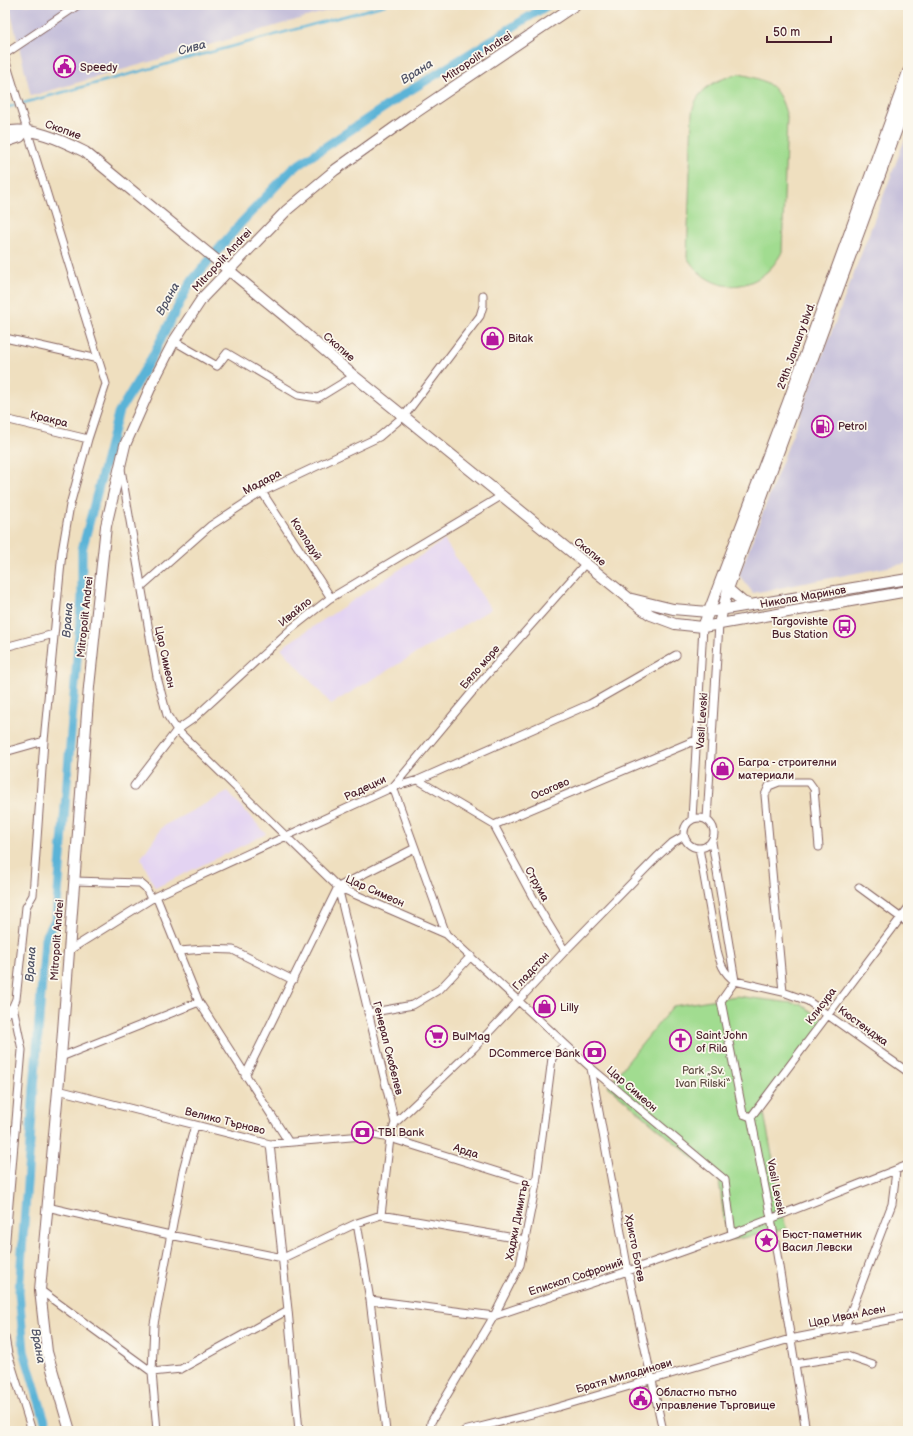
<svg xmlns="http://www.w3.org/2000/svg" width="913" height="1436" font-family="'Balsamiq Sans',sans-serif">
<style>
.built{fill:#e3d3f2}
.industrial{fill:#c6c0da}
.green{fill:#a1dc90;stroke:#767e5e}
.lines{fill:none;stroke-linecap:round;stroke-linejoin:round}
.stream{stroke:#5ab3d7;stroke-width:2.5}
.canal{stroke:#5ab3d7;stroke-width:9}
.street-casing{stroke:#84625f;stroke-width:9}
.secondary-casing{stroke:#84625f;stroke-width:12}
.street{stroke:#fff;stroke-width:7}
.secondary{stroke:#fff;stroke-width:10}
.labels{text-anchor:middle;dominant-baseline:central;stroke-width:3.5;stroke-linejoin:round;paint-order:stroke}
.street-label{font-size:11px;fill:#4a1f2b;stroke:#fbf7ec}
.poi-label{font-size:11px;fill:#4a1f2b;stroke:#fbf7ec;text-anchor:start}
.park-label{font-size:11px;fill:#604e44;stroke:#fbf7ec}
.water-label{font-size:12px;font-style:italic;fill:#505367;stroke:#fbf7ec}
</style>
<rect width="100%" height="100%" fill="#fbf7ec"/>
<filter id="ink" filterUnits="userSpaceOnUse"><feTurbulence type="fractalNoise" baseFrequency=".025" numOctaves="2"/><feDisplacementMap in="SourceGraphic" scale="8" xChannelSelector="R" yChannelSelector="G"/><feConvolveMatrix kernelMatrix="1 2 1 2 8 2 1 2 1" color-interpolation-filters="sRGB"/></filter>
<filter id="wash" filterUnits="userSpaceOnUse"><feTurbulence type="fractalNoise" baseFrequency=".012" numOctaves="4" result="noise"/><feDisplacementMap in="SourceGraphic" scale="16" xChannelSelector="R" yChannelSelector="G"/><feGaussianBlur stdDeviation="0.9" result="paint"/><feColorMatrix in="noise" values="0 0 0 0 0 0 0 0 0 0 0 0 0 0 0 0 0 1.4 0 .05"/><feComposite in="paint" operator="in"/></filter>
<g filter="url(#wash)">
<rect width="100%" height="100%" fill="#efdfbf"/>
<!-- built -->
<path class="built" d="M444,540L491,609L331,704L281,648Z
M228,792L266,834L155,888L141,858L163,826Z"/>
<!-- industrial -->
<path class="industrial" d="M9,5H348L31,96Z
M908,131V563L753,593L739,575Z"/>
<!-- green -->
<path class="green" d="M739,74C769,80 779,86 787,117L782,252C760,294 711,298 687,257L692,113C696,88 718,79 739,74Z
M736,996L800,1004L827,1022L763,1108L786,1229L727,1241L719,1180L608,1086L673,1006Z"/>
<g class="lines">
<!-- stream -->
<path class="stream" d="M5,108L385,5"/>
<!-- canal -->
<path class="canal" d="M48,1431L24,1351L19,1292L45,939L56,918L82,597V550L118,414L152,357L190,283L240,224L292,169L406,93L548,5"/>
</g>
</g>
<g filter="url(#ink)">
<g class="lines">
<defs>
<path id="street" d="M5,54L78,5
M5,59L106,384L88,439L70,505L62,552L44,741L33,895L26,907L16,999L13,1006L22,1050L5,1250
M5,338L98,359
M174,341L217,366L227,353L298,395L318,398L354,376
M5,419L88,439
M121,469L157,677L167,715L177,730L338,887L446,934L591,1068L725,1180L732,1234
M262,492L331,598
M141,587L210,526L262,492L379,437L405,415L480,316L483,306V295
M5,647L54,634
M5,752L44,741
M418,780L494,825L696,740
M134,786L177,730L193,719L291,629L329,599L503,495
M684 833a15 15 0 1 1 30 0a15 15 0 1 1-30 0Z
M692,819L703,627
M707,819L719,624
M494,825L537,905L565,951
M712,842L735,981L721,1001L743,1114L751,1117L771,1218L806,1431
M699,848L717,950C720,962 723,973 735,981L783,992L808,1001L908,1072
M74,881L140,883L146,888L151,899
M338,887L395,1123L390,1138L381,1215
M859,887L908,923
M156,896L199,1002L288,1141
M446,934L393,787L478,685L585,564
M68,951L156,896L393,787L418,780L590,704L676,655
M179,951L205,949L233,950L293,980
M783,992L765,795L769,786L779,782H809L814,789L819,847
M368,1013L413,1005L440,989L471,956
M5,1016L13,1006
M61,1057L199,1002
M591,1068L628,1271L663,1431
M245,1076L338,887L415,848
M58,1090L270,1144L374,1135L390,1138L536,1184
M751,1117L908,908
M395,1123L474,1048L565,951L658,856L672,843L684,836
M195,1125L183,1170L154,1324L152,1372L181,1369L288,1310
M270,1144L288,1310L299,1431
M47,1207L170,1235L283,1258L357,1223L381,1215L526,1240
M357,1223L370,1300L386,1431
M40,1290L152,1372L157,1431
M370,1300L494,1316L628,1271L732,1234L908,1165
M845,1327L892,1204L896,1171
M5,1337L8,1354L32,1431
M795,1364L847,1356L873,1365
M430,1431L431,1422L494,1316L520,1265L536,1184L552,1058L565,1044
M464,1431L548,1410L790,1339L908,1316"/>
<path id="secondary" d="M5,132C32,126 61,140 85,152L287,318L354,376L642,609L651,615L675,624L703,627L908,591
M5,142L20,137L26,130
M728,589L743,602L751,605
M632,599L673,609L708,612L908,579
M719,624L728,589L908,99
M703,627L788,402L908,72
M70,1431L47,1352L40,1290L61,1057L89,687L106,526L125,445L152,384L174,341L203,297L287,210L335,170L412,115L575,5"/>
</defs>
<!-- street casing -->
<use href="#street" class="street-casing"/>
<!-- secondary casing -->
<use href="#secondary" class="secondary-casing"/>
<!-- street -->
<use href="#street" class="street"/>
<!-- secondary -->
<use href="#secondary" class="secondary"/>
</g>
</g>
<!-- icons -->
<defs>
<symbol id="civic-ring" viewBox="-11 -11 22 22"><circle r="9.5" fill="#fbf7ec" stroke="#b5179e" stroke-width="1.5"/><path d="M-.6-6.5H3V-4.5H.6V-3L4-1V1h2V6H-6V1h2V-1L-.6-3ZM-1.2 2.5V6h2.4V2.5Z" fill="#b5179e"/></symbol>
<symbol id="shop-ring" viewBox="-11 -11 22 22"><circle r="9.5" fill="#fbf7ec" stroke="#b5179e" stroke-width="1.5"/><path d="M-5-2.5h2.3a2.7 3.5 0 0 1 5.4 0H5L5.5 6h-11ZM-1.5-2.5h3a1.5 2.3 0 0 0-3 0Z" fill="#b5179e"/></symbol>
<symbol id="fuel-ring" viewBox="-11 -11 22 22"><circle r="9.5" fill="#fbf7ec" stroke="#b5179e" stroke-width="1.5"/><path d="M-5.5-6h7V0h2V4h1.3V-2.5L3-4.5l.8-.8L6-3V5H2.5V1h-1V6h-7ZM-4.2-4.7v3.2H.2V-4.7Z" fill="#b5179e"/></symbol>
<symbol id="bus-ring" viewBox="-11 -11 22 22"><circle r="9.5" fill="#fbf7ec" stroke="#b5179e" stroke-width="1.5"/><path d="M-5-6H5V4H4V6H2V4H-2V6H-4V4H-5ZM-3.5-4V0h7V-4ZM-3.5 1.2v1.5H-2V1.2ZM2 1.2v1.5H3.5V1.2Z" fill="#b5179e"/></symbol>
<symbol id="supermarket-ring" viewBox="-11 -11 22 22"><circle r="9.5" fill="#fbf7ec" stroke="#b5179e" stroke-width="1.5"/><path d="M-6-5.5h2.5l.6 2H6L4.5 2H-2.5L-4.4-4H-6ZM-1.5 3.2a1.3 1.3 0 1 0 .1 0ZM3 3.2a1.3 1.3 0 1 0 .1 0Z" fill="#b5179e"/></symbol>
<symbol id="church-ring" viewBox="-11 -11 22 22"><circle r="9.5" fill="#fbf7ec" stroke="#b5179e" stroke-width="1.5"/><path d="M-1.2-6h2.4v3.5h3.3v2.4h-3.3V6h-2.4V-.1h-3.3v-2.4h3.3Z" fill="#b5179e"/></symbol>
<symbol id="bank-ring" viewBox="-11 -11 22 22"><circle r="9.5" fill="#fbf7ec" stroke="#b5179e" stroke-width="1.5"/><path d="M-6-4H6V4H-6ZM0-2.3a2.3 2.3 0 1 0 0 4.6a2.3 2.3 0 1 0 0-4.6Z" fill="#b5179e"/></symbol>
<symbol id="sight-ring" viewBox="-11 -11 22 22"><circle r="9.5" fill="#fbf7ec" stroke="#b5179e" stroke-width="1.5"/><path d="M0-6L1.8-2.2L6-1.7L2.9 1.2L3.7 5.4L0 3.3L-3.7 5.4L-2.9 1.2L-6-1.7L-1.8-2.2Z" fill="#b5179e"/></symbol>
</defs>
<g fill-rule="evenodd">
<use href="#civic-ring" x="52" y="54" width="25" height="25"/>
<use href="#shop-ring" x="480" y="326" width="25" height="25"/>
<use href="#fuel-ring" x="810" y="414" width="25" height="25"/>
<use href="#bus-ring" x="832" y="614" width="25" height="25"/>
<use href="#shop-ring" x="710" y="756" width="25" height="25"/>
<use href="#shop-ring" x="532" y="994" width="25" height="25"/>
<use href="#supermarket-ring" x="424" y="1024" width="25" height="25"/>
<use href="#church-ring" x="668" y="1028" width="25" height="25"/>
<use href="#bank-ring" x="582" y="1040" width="25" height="25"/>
<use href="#bank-ring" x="350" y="1120" width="25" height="25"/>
<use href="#sight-ring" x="754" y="1228" width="25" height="25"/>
<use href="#civic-ring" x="628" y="1386" width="25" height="25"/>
</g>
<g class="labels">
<!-- street labels -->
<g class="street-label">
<text transform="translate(477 57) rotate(-34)">Mitropolit Andrei</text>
<text transform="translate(63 130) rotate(20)">Скопие</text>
<text transform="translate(222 260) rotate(-47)">Mitropolit Andrei</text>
<text transform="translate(796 346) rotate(-70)">29th. January blvd.</text>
<text transform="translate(339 347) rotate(41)">Скопие</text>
<text transform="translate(49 419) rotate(14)">Кракра</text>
<text transform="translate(262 482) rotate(-28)">Мадара</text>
<text transform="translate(306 539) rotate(57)">Козлодуй</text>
<text transform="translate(590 552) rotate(39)">Скопие</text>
<text transform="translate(803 597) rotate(-10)">Никола Маринов</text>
<text transform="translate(295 612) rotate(-39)">Ивайло</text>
<text transform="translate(85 617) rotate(-84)">Mitropolit Andrei</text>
<text transform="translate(165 657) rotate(78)">Цар Симеон</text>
<text transform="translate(480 667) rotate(-49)">Бяло море</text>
<text transform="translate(702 721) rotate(-86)">Vasil Levski</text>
<text transform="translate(365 788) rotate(-25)">Радецки</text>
<text transform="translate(550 789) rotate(-23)">Осогово</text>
<text transform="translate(537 884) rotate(61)">Струма</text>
<text transform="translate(375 891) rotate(24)">Цар Симеон</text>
<text transform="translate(57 940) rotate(-86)">Mitropolit Andrei</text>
<text transform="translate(531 971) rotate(-47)">Гладстон</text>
<text transform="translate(821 1006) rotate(-53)">Клисура</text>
<text transform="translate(863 1026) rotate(36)">Кюстенджа</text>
<text transform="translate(388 1048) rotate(76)">Генерал Скобелев</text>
<text transform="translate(632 1089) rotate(41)">Цар Симеон</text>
<text transform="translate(225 1121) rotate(14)">Велико Търново</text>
<text transform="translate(466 1151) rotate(18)">Арда</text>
<text transform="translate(776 1187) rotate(79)">Vasil Levski</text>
<text transform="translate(517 1220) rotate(-79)">Хаджи Димитър</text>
<text transform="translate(635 1248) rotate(79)">Христо Ботев</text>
<text transform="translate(576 1277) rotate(-18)">Епископ Софроний</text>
<text transform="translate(847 1316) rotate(-11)">Цар Иван Асен</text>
<text transform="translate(624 1376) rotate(-16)">Братя Миладинови</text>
</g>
<!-- poi labels -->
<g class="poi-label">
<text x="80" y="67">Speedy</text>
<text x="508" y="338">Bitak</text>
<text x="838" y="426">Petrol</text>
<text x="828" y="621" text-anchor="end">Targovishte<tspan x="828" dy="13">Bus Station</tspan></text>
<text x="738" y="762">Багра - строителни<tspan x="738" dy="13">материали</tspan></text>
<text x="560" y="1007">Lilly</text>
<text x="696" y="1035">Saint John<tspan x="696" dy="13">of Rila</tspan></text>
<text x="452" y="1036">BulMag</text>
<text x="580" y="1053" text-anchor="end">DCommerce Bank</text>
<text x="378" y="1132">TBI Bank</text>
<text x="782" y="1234">Бюст-паметник<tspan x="782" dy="13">Васил Левски</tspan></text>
<text x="656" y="1392">Областно пътно<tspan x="656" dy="13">управление Търговище</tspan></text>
</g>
<!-- park labels -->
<g class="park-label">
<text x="703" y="1070">Park „Sv.<tspan x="703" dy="13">Ivan Rilski“</tspan></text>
</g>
<!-- water labels -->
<g class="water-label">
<text transform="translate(192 48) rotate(-15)">Сива</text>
<text transform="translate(417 72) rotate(-32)">Врана</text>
<text transform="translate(168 299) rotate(-61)">Врана</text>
<text transform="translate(68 620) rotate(-86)">Врана</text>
<text transform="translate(31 964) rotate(-86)">Врана</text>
<text transform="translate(38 1346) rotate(80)">Врана</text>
</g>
</g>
<!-- margin -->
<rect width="913" height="1436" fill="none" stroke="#fbf7ec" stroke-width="20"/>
<!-- scale -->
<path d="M767 36v6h64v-6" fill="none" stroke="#4a1f2b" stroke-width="2"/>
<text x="773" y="36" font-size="12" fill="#4a1f2b" stroke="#fbf7ec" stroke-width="3" paint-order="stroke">50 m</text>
</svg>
